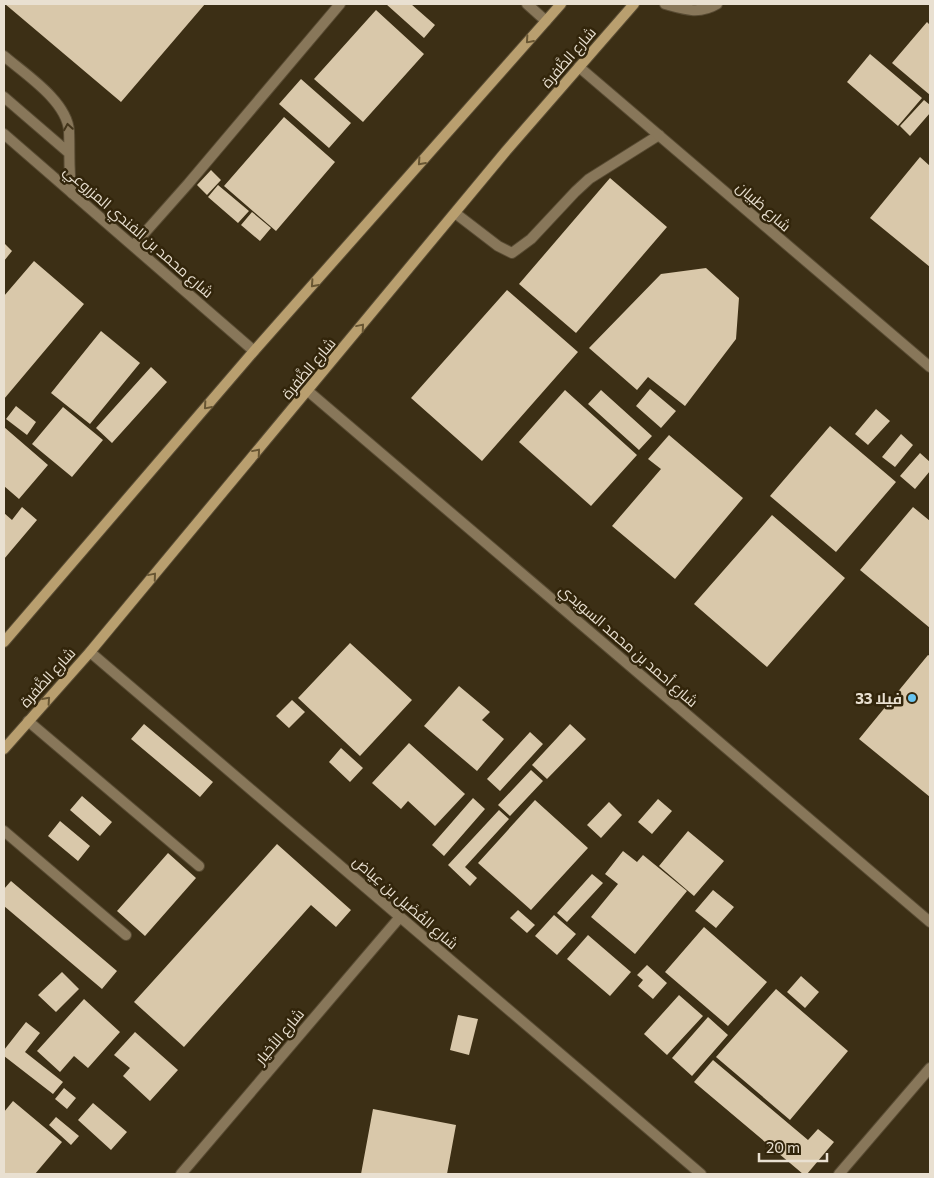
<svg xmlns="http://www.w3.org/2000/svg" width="934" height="1178" font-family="Commissioner,Cairo,sans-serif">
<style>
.building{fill:#d9c8aa}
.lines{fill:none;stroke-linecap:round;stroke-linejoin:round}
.service-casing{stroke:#584b33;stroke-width:12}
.minor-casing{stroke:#584b33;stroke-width:12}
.secondary-casing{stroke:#584b33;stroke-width:12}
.service{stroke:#88775a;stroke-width:10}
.minor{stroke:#88775a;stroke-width:10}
.secondary{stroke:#b99f6f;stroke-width:10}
.oneway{stroke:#685633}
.oneway2{stroke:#43351b}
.poi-dot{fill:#68c4f0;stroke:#32250b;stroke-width:2}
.labels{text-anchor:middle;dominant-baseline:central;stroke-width:5;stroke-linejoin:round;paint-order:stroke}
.street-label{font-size:15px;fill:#e9e0d1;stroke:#32250b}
.poi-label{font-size:15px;font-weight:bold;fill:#e9e0d1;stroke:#32250b;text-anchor:end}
</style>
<rect width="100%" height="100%" fill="#3c2f15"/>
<!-- building -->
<path class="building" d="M5,4H205L121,102Z
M386,4H411L435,25L424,38Z
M376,10L424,54L363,122L314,79Z
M927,22L930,25V95L892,63Z
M870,54L922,98L898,126L847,82Z
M301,79L351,123L329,148L279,104Z
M924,100L930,105V113L910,136L900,126Z
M284,117L335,162L276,231L224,186Z
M920,157L930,166V267L870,218Z
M211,170L221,180L207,195L197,185Z
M610,178L667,227L576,333L519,284Z
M218,185L249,211L238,223L208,197Z
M252,212L271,228L260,241L241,225Z
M4,243L12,251L4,261Z
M34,261L84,304L4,399V296Z
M706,268L739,298L736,339L685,406L648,377L637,390L589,348L661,274Z
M507,290L578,352L482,461L411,398Z
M101,331L140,363L90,424L51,393Z
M151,367L167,382L112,443L96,428Z
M650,389L676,411L661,428L636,406Z
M565,390L637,455L591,506L519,442Z
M601,390L652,436L639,450L588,404Z
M16,406L36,422L27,435L6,419Z
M63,407L103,440L72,477L32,444Z
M876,409L890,421L868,445L855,434Z
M830,426L896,482L836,552L770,496Z
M4,427L48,465L19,499L4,486Z
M901,434L913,445L895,467L882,457Z
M669,435L743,498L675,579L612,526L661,469L648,459Z
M920,453L930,462V471L915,489L900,476Z
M22,507L37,520L4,559V513L12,520Z
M913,507L930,521V628L860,570Z
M772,515L845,578L767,667L694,604Z
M350,643L412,700L360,756L298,698Z
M928,655L930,656V797L859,739Z
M459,686L490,712L482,720L504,739L477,771L424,726Z
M292,700L305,712L289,728L276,716Z
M144,724L213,782L200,797L131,739Z
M570,724L586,739L547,779L532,765Z
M530,732L543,744L500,791L487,779Z
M409,743L465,794L435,826L408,801L401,809L372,783Z
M341,748L363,768L350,782L329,762Z
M531,770L543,781L510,816L498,805Z
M82,796L112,822L100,836L70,810Z
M473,798L485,809L444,856L432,845Z
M658,799L672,811L652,834L638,822Z
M535,800L588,848L531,910L478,863Z
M609,802L622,815L601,838L587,825Z
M499,810L509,819L465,867L477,878L470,886L448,865Z
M60,821L90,846L78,861L48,836Z
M688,831L724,861L694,896L659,866Z
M277,844L351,910L336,927L311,905L184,1047L134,1002Z
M623,851L637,862L643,855L687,891L635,954L591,917L618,884L605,874Z
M168,853L196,878L145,936L117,911Z
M592,874L603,883L567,922L557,913Z
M11,881L117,971L102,989L4,906V889Z
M713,890L734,907L716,928L695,911Z
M518,910L535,925L527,933L510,918Z
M554,915L576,934L557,955L535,936Z
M704,927L767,982L728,1026L665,972Z
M588,935L631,972L610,996L567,959Z
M647,965L667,983L653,999L638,986L643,980L637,975Z
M62,972L79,989L56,1012L38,995Z
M801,976L819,992L805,1008L787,992Z
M776,989L848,1051L790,1120L716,1057Z
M679,995L703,1016L667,1055L644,1034Z
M84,999L120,1032L88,1068L74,1056L60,1072L37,1051Z
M458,1015L478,1019L469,1055L450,1050Z
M708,1017L728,1035L692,1076L672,1058Z
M26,1022L40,1033L25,1052L63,1082L53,1094L4,1056V1050Z
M135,1032L178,1070L150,1101L123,1076L130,1068L114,1055Z
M713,1060L808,1140L818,1129L834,1142L807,1174H803L694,1082Z
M64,1088L76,1098L67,1109L55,1099Z
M13,1101L62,1142L35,1174H4V1112Z
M93,1103L127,1132L111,1150L78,1120Z
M373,1109L456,1125L447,1174H361Z
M56,1117L79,1136L71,1145L49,1125Z"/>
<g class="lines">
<defs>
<path id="service" d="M4,56C25,74 67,101 69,131C70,152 68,172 72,193
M4,97L69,153
M455,213L498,246L512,253L531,239L575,192L589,179L659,135
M28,721L199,866
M4,831L126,935"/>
<path id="minor" d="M527,4L546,21
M665,4C683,9 699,15 717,4
M579,67L930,367
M4,134L254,351
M133,246L188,184L340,4
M308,391L930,922
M90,652L701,1174
M181,1174L400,917
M839,1174L930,1068"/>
<path id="secondary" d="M4,642L254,351L561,4
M4,749L90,652L506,151L634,4"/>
</defs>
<!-- service casing -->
<use href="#service" class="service-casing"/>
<!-- minor casing -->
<use href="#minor" class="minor-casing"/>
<!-- secondary casing -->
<use href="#secondary" class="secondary-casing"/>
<!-- service -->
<use href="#service" class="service"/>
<!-- minor -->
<use href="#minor" class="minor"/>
<!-- secondary -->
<use href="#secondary" class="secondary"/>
</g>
<!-- one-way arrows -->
<defs><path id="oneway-chevron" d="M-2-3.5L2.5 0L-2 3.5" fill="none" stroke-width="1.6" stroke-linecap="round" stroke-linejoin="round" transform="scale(1.25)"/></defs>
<g class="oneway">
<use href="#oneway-chevron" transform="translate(529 40) rotate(131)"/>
<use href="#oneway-chevron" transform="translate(421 162) rotate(132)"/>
<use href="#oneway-chevron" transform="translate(314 284) rotate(132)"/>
<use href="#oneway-chevron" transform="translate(361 327) rotate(-50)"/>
<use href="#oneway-chevron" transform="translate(207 406) rotate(131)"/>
<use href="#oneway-chevron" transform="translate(257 452) rotate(-50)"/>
<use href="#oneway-chevron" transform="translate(153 576) rotate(-50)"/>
<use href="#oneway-chevron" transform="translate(47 700) rotate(-48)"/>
</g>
<use class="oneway2" href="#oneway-chevron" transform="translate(68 127) rotate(-99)"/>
<!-- markers -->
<circle class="poi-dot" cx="912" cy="698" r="5"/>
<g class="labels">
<!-- street labels -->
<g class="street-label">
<text transform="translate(568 57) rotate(-49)">شارع الظَّفرة</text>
<text transform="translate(764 206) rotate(41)">شارع ظبيان</text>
<text transform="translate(139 231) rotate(41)">شارع محمد بن الفندي المزروعي</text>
<text transform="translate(308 368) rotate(-50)">شارع الظَّفرة</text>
<text transform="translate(629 645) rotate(41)">شارع أحمد بن محمد السويدي</text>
<text transform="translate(47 677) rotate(-48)">شارع الظَّفرة</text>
<text transform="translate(406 902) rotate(41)">شارع الفُضَيل بن عِياض</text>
<text transform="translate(279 1036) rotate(-50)">شارع الأخيار</text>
</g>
<!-- poi labels -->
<g class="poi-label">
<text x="902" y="698">فيلا 33</text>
</g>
</g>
<!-- border -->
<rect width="934" height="1178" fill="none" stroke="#e9e0d1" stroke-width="10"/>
<!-- scale -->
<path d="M759 1153v8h68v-8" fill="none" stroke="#e9e0d1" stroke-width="2.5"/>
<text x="766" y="1153" font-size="15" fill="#e9e0d1" stroke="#32250b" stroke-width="4" paint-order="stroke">20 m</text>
</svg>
